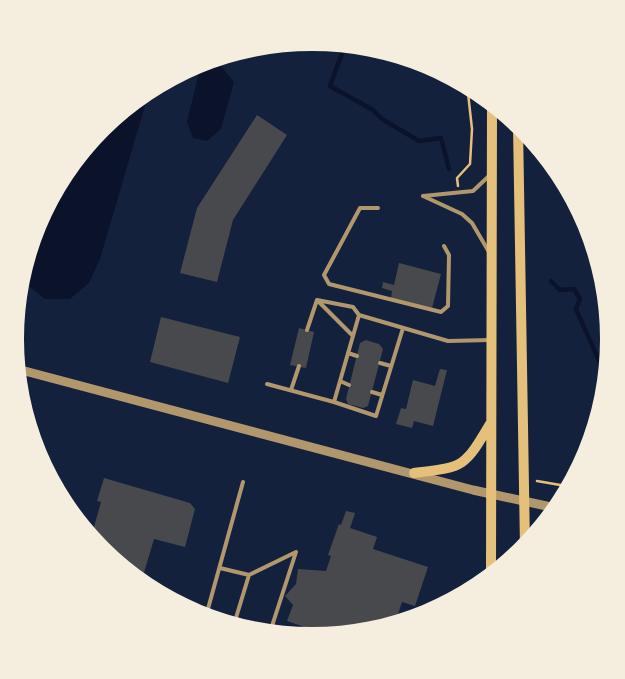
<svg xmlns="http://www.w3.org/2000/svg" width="625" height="679" font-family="'Exo 2',sans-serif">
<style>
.water{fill:#0b132b}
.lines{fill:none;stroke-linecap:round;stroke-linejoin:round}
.stream{stroke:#0b132b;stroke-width:4.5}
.building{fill:#48494c}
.path{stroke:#e5c07b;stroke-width:2.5}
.service{stroke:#b1986c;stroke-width:4}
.tertiary{stroke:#b1986c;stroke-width:9}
.secondary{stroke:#e5c07b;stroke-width:10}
</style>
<rect width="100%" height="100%" fill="#14213d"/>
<!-- water -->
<path class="water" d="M211,62L220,65L234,82L221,129L207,141L193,138L187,122L201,64Z
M147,99L100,259L89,283L70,299H45L26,284L38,225L102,129Z"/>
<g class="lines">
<!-- stream -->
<path class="stream" d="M344,48L330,86L373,110L382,119L419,141L441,138L449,169
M551,281L560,290L574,289L580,299L576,309L604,372"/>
</g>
<!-- building -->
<path class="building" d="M257,115L287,135L233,220L217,282L180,273L197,208Z
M399,263L441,274L432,308L391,298L392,291L382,288L383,282L394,285Z
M161,317L240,337L228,383L150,362Z
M299,328L314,332L306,368L290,365Z
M366,340L379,344L383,349L368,406L363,408L348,404L346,399L360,343Z
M440,369L447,370L433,426L414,421L412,428L396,424L401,408L406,409L413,380L435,386Z
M104,478L190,503L195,509L185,547L154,539L143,576L102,550L92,534L101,502L97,501Z
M346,511L355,513L350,528L377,537L373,549L428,567L415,606L402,602L396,620L318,636L319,632L287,621L293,605L285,596L296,584L298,569L326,571L331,556L328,555L339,524L341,525Z"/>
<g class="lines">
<!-- path -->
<path class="path" d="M458,186L457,178L470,164L472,129L468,93
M537,481L566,486"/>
<!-- service -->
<path class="service" d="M423,196L462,214L472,223L489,252
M423,196L473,191L490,175
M378,208H360L324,275L329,284L441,312L448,306L449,255L444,246
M317,300L353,336
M359,315L334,402L376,416L403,328
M307,330L317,300L353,307L359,315L448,341L490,340
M348,353L357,356
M380,363L391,366
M340,381L349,385
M267,384L334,402
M291,390L299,366
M372,392L382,395
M220,568L249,575L296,552L271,629
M206,616L243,482
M235,621L249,575"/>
<!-- tertiary -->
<path class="tertiary" d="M21,370L473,490L551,507"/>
<!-- secondary -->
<path class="secondary" d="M518,126L525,547
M414,473C464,467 464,468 490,424
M491,571L492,108"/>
</g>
<!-- crop -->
<path d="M0 0H625V679H0ZM24 339a288 288 0 1 1 576 0a288 288 0 1 1-576 0Z" fill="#f5edde" fill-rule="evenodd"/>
</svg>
